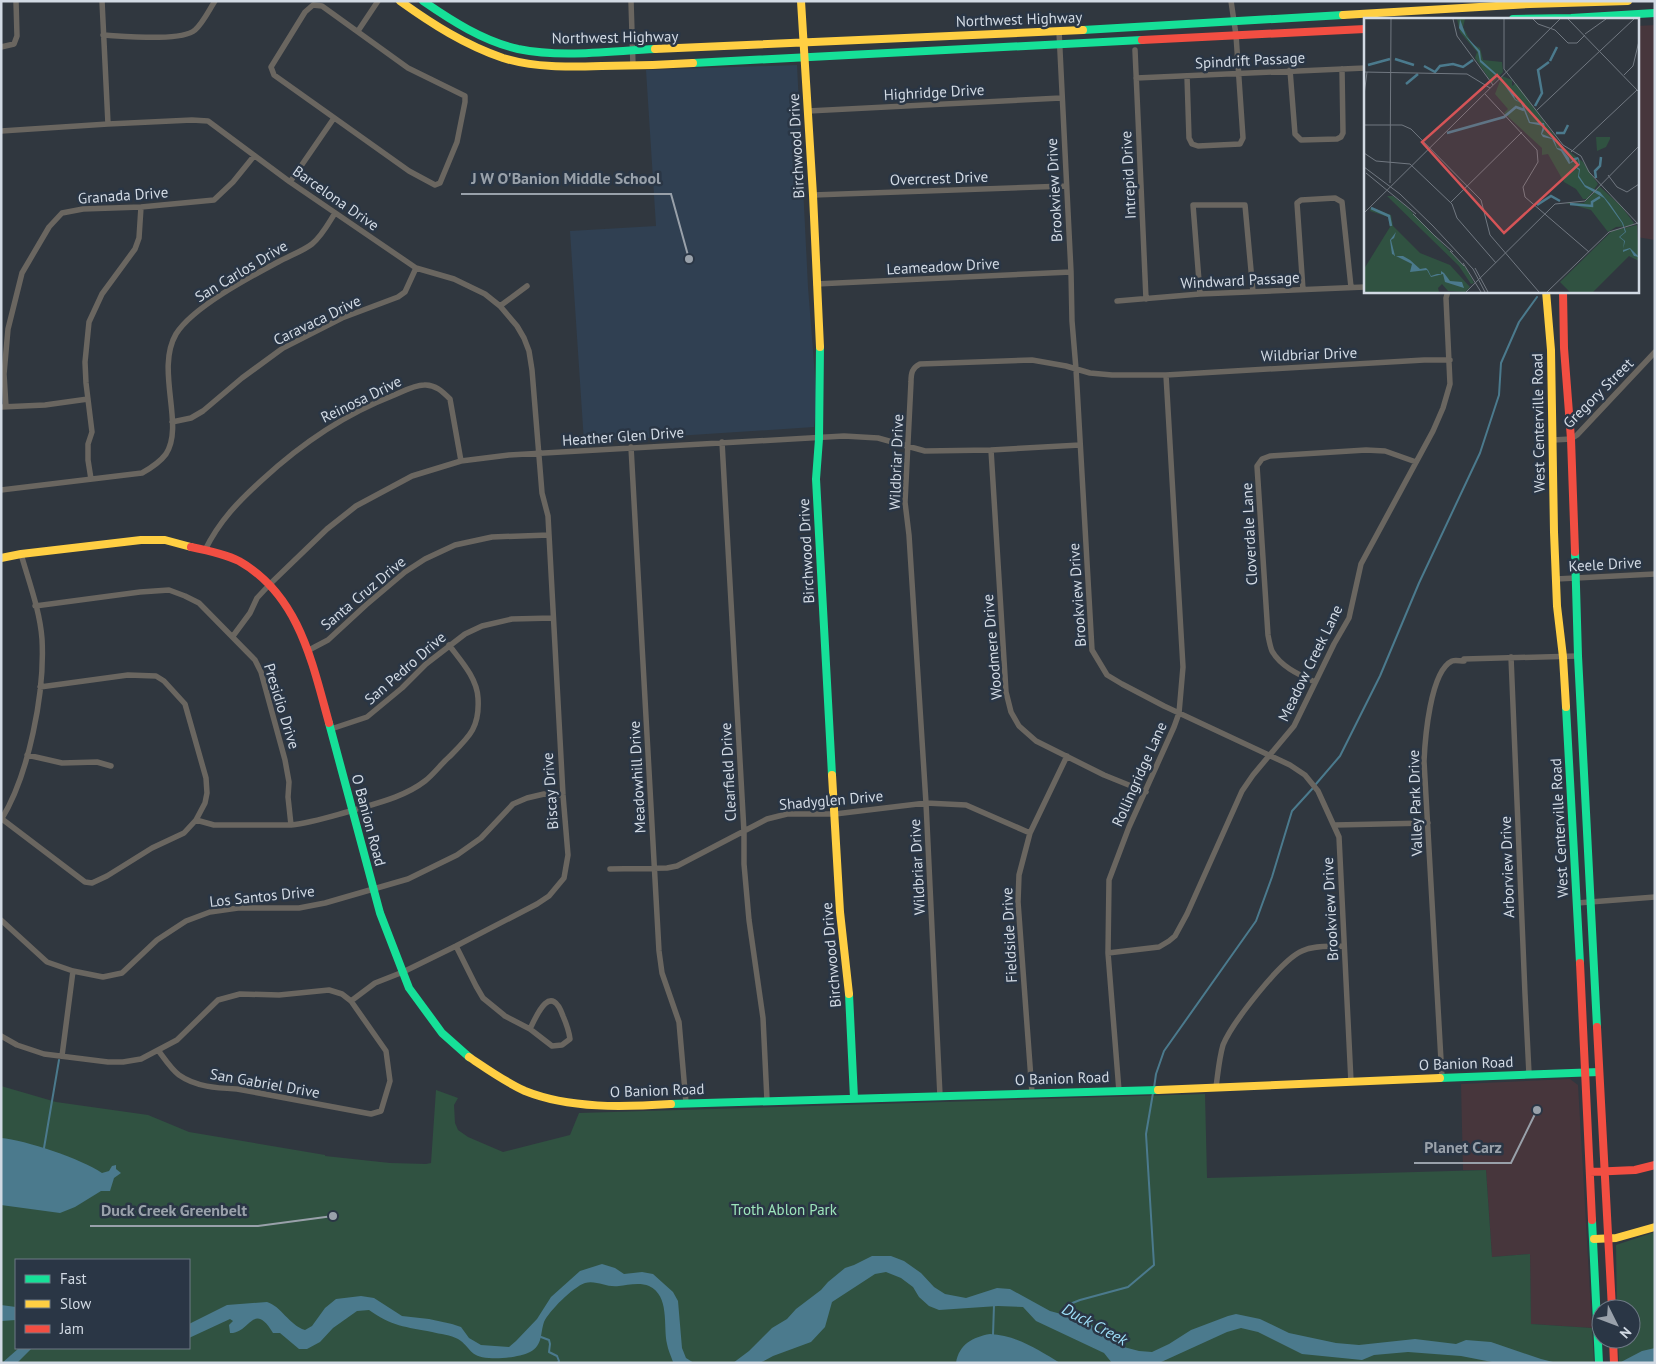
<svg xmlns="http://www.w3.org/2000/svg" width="1656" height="1364" font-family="'PT Sans',sans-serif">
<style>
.commercial{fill:#47363c}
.built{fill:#304052}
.green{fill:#305241;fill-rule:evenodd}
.water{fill:#4b7a8d}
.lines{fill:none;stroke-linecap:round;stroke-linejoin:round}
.stream{stroke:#4b7a8d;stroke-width:2}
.street{stroke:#6a6660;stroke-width:5.5}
.fast{stroke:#16e098;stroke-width:8}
.slow{stroke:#ffcf43;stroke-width:8}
.jam{stroke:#f24e42;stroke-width:8}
.labels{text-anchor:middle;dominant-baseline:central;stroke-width:5;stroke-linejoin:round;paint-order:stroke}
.street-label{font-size:15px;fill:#d2dae4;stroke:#2a3645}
.park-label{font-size:15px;fill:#9de5bb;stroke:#2a3645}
.water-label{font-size:16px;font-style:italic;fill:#9ddef8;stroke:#2a3645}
.inset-river{fill:none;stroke:#4b7a8d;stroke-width:2.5}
.inset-road{fill:none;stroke:#717881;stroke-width:1}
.view{fill:#d55457;fill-opacity:0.15;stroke:#d55457;stroke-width:2.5}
.inset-edge{fill:none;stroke:#d2dae4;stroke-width:2.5}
.leader{fill:none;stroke:#99a1aa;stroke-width:2}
.callout-dot{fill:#99a1aa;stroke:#2a3645;stroke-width:2}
.callout-label{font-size:16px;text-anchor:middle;font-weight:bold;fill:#99a1aa;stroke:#2a3645;stroke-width:5;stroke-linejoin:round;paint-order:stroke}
</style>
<rect width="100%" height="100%" fill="#30373f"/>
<!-- commercial -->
<path class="commercial" d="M1655,25V240L1637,237V26Z
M1570,1079L1578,1085L1592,1328L1531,1324L1530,1254L1492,1257L1486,1170H1463L1461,1084Z"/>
<!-- built -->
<path class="built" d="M797,65L808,287L817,402L814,427L584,442L570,231L656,226L646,70Z"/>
<!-- green -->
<path class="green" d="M1,1086L56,1102L148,1115L189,1132L325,1155V1156L390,1163L426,1164L431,1163L436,1090L458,1098L454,1105L455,1123L458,1130L468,1137L503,1152L570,1135L579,1113L1205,1094L1207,1178L1486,1170L1492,1257L1530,1254L1531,1324L1592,1328L1594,1363H1ZM16,1260H189V1348H16Z
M1655,1232V1363H1619L1618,1339H1631V1309H1617L1616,1245Z"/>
<!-- water -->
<path class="water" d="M1,1138C25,1140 82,1159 102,1173L109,1171L112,1166L116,1165V1169L121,1173L114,1178L110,1191H101L75,1207L60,1213L1,1205Z
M872,1256H891L904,1261L921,1273L934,1287L945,1294L966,1298L997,1288L1010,1289L1050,1311L1083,1320L1101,1331L1120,1346L1139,1351L1152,1352L1169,1344L1191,1330L1228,1316L1236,1314L1260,1319L1289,1333L1336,1343L1359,1345L1415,1339L1456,1344L1466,1340L1491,1342L1541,1359L1557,1363H1497L1461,1356L1408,1352L1374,1355L1362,1360L1302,1354L1258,1332L1241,1328L1227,1332L1159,1363H1112L1104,1353L1036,1321L1023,1307L998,1306L939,1310L929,1306L919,1297L913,1287L901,1278L886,1272L875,1274L832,1302L825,1327L811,1342L773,1356L760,1363H733L749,1351L772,1328L787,1319L796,1309L821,1290L828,1282L845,1268L854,1265Z
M602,1264L615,1268L624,1274L642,1272L653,1274L673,1292L678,1301L682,1348L686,1358L694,1363L673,1362C671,1356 668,1350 667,1344C663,1325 670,1296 649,1286C640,1282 627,1285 619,1286C607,1288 597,1280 585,1283C573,1287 549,1311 544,1322C540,1334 543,1345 530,1352C520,1357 501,1359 489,1358C469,1357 471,1347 458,1339C451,1335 440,1334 432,1332C406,1327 391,1326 369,1310L357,1311L333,1328L320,1342L307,1349H299L280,1333H273C253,1300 250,1334 230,1333L229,1325L233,1321L230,1319L189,1338V1324L227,1305L267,1302C281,1306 289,1325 305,1330L312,1326L325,1308L336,1299L361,1296L374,1298L402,1316L429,1319L452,1324L461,1327L469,1338L481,1345L509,1347L516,1341L537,1319L551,1297L580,1271Z
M1,1305L16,1307V1320L1,1321Z
M990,1334C1016,1335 1039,1350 1060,1363H956C959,1344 973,1337 990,1334Z
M19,1348H32L17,1363H2Z
M1655,1348V1363H1610L1621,1362L1642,1351Z"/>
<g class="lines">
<!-- stream -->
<path class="stream" d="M1316,784L1340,756L1380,676L1419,583L1480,453L1499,395L1501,363L1519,322L1537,297
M1154,1088L1156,1074L1164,1051L1256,921L1272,877L1292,811L1313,788
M44,1148L59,1060
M1063,1317L1065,1306L1080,1300L1128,1287L1154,1265L1146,1134L1153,1093
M993,1335L994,1305
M541,1337L549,1340L550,1344L549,1352L557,1356L559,1361L558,1363"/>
<!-- street -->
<path class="street" d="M102,1L108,124
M631,1L633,66
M313,5L322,6L408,68L465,96V102L457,142L440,183L435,185L409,171L274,75L271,67L305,12Z
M358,31L378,1
M1059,31L1071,272L1072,321L1076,369L1092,650L1107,675L1122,684L1164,706L1290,765L1305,775L1318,791L1339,837L1351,1082
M103,35C123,36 181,42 195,30C203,23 209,10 215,1
M1,47L14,44L17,36L16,1
M1135,50L1146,299
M1290,70L1295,134L1301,140L1337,139L1341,137L1343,133L1342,69
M1187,76L1189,138L1192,144L1198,146L1240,144L1243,138L1236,35L1231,1
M1136,78L1365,68
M808,111L1061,98
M1,131L108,124L192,120L208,121L290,182L416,268L454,279L485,294L500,306L517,326L524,338L529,351L532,370L542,493L548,516L563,795L568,855L564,878L549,896L537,904L456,946L403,972L375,983L351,1001
M290,182L334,118
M813,195L1066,186
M816,284L1071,272
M1303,290L1297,203L1301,200L1335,198L1342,202L1351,287
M1200,294L1193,205H1245L1253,292
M1117,301L1200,294L1365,287
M500,306L527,286
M1,407L45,405L88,399
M6,407L4,374L8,329L22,273L49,227L62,213L83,209L141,207L214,200L233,182L254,156
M172,422L191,418L203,411L242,378L283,348L342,318L398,297L405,292L416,268
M1553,440L1571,439L1577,435L1655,352
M722,442L744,832V864L749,920L763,1018L767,1100
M631,447L659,951L662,973L679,1022L686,1103
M991,450L1006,692L1011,712L1019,726L1036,741L1104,775L1146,792
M91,479L88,460V444L92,432L86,383L85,362L89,322L102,294L135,249L139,238L141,207
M1,490L142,473C151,468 160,462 166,454C185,425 155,370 176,334C193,307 250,277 278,262C289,256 303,251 312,244C322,236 328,224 335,213
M205,550C220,520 238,502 262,480C301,444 343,415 392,396C402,392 414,385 424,385C435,384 443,392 450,399L461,461
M1556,579L1655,574
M35,606L140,592L169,590L185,596L199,603L255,660L261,672L285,760L289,782L288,797L291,825
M233,636L250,613L257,598L270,584L327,529L356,506L412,476L461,461L509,455L844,436L878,438L925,451L991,450L1080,445
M309,650L328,640L366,605L405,572L425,559L455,545L492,537L549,535
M1511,657L1525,994L1529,1074
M1315,682C1300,675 1281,667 1272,651C1270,646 1269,640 1268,635L1257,466L1262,459L1270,456L1366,450L1385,451L1416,462
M331,729L367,717L402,688L426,664L465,634L482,626L512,619L553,618
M27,755L62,763L97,762L111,766
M2,819L85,882L92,883L107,876L152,848L184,833L196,820L205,803L207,793L206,778L185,704L164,681L156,676L128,675L40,687
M1,820C29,775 45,692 42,639C40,611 29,582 21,554
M196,820L214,825H291C310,823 329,817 347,812C373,804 403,798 425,781C434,774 441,764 449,757C469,737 480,728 478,698C477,678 461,661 449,645
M1335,825L1428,823
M610,869L667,868L677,866L767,819L787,814H835L926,803L966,805L1030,833
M1577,903L1655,897
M1,920L47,962L73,971L103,977L122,973L157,940L186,921L210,912L238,908H299L325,903L408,879L457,855L481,838L513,804L527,798L544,794L563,795
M456,946L476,986L483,998L505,1016L530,1029L552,1046L562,1045L570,1039C569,1031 566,1023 563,1016C551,982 537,1014 530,1029
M1108,953L1159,947L1169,941L1175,936L1187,914L1242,791L1253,775L1294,726L1334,644L1349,618L1361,564L1433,431L1443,408L1450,384L1446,298L1448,291
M1,1036L17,1045L44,1054L108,1062H123L141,1059L177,1040L218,1000L240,994L279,995L329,990L342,994L351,1001L386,1051L390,1081L381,1111L371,1114L237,1089C217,1088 196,1087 179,1075C171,1069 164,1058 158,1050
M62,1056L73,971
M1442,1078L1424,761C1425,740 1430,671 1452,661C1455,660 1460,661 1464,661V659L1578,656
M1216,1087C1218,1073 1219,1059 1223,1045C1232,1023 1281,960 1302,951C1315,945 1330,947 1344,946
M1119,1091L1108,953L1109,880L1129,827L1174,727L1179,713L1183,667L1166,375
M1032,1093L1018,902L1019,875L1030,833L1067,756
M940,1096L926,803L909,535L905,502L911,382C911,373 912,368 920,364L1032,360L1066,366L1090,373L1112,375H1166L1424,360H1450"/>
<!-- fast -->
<path class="fast" d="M423,1C452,21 483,41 518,49C562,58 610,51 655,49
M1513,19L1571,18L1655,13
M1083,30L1343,15
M693,63L1142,40
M820,347L819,439L816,479L832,775
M1575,552L1578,656L1597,1027
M1566,707L1580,963
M329,723L380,913L409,988L442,1033L469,1057
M849,994L854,1098
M1440,1078L1599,1072
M671,1104L1158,1090
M1592,1220L1599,1363"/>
<!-- slow -->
<path class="slow" d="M400,1C432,24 465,45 503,58C535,68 568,67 602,66C632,66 663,65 693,63
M801,1L813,195L820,347
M1343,15L1530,4L1628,1
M655,49L1083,30
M1546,291L1551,350L1554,532L1557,606L1563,657L1566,707
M1,558L21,554L141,540H165L191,547
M832,775L840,912L849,994
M469,1057C487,1069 505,1082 525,1091C570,1109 624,1107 671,1104
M1158,1090L1440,1078
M1594,1239L1616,1238L1655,1227"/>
<!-- jam -->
<path class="jam" d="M1142,40L1365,29
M1563,291L1564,348L1571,439L1575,552
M191,547C206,550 225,554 239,561C299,595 312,662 329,723
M1580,963L1592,1220
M1597,1027L1612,1309
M1590,1172L1635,1170L1655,1165
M1613,1339L1614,1363"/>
</g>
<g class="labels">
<!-- street labels -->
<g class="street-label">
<text transform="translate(1019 19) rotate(-2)">Northwest Highway</text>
<text transform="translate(615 37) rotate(-1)">Northwest Highway</text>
<text transform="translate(1250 60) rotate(-3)">Spindrift Passage</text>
<text transform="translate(934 92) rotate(-3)">Highridge Drive</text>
<text transform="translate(796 146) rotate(-93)">Birchwood Drive</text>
<text transform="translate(1128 175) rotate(-93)">Intrepid Drive</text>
<text transform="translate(939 178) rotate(-2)">Overcrest Drive</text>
<text transform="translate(1054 190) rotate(-93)">Brookview Drive</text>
<text transform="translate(123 195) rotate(-4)">Granada Drive</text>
<text transform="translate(336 198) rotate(35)">Barcelona Drive</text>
<text transform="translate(943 266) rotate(-3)">Leameadow Drive</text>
<text transform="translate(241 271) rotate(-31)">San Carlos Drive</text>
<text transform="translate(1240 280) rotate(-3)">Windward Passage</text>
<text transform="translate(317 320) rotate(-26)">Caravaca Drive</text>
<text transform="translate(1309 354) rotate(-2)">Wildbriar Drive</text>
<text transform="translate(1598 393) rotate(-45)">Gregory Street</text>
<text transform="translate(361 399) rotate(-26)">Reinosa Drive</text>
<text transform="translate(1538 423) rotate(-91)">West Centerville Road</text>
<text transform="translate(623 436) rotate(-4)">Heather Glen Drive</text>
<text transform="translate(896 462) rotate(-88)">Wildbriar Drive</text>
<text transform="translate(1249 534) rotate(-93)">Cloverdale Lane</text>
<text transform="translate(806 551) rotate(-93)">Birchwood Drive</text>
<text transform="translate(1605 564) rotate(-3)">Keele Drive</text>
<text transform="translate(363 593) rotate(-40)">Santa Cruz Drive</text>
<text transform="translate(1077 595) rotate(-94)">Brookview Drive</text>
<text transform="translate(992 647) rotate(-95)">Woodmere Drive</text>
<text transform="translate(1310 663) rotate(-64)">Meadow Creek Lane</text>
<text transform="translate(405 668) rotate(-41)">San Pedro Drive</text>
<text transform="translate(282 706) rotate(73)">Presidio Drive</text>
<text transform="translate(728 772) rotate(-93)">Clearfield Drive</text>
<text transform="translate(1139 774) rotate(-66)">Rollingridge Lane</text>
<text transform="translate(637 777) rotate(-93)">Meadowhill Drive</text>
<text transform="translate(550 791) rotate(-94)">Biscay Drive</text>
<text transform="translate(831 800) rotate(-5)">Shadyglen Drive</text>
<text transform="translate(1415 803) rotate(-92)">Valley Park Drive</text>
<text transform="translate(369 820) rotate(75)">O Banion Road</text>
<text transform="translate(1559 828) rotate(-93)">West Centerville Road</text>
<text transform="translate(917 867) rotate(-93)">Wildbriar Drive</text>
<text transform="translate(1507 867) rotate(-92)">Arborview Drive</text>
<text transform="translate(262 896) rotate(-6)">Los Santos Drive</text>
<text transform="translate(1330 909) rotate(-93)">Brookview Drive</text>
<text transform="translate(1009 935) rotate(-93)">Fieldside Drive</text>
<text transform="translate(831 955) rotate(-95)">Birchwood Drive</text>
<text transform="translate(1466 1063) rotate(-2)">O Banion Road</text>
<text transform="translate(1062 1078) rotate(-2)">O Banion Road</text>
<text transform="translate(265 1083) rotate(10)">San Gabriel Drive</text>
<text transform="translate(657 1090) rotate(-2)">O Banion Road</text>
</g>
<!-- park labels -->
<g class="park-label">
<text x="784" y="1209">Troth Ablon Park</text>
</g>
<!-- water labels -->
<g class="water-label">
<text transform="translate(1095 1324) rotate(28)">Duck Creek</text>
</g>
</g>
<!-- overview -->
<g transform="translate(1364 18)">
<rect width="275" height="275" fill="#30373f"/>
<path d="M93,1H101L99,9L108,26L116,30L119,42L138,44L139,54L128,65L111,40L113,34L96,14ZM138,58L148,62V68L152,65L198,128L219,144L234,166L223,181H219L212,171L200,164L184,136L178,137V130L140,95L144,91L131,76ZM232,119H246V121L242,129L233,133ZM235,168L257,188L270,205L267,208L252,209L244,214L227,192L202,185H220ZM23,178H29L44,190L102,250L110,265L107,266L95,248ZM7,189L27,197L29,208L56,235L86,247L106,269L101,274L84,273L78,266L74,270L75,274H0V251L26,209L24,199L6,193ZM273,207L275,243L265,238L229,274H206L196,264L248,213Z" fill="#305241"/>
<path d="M96,1L102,18L116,33L117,42L137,60L150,77L151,81L159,86L166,104L180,105L181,110L178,116L190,121L193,130L198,131L205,140L206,145L210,140L214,139L215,141L216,147L211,148L216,151L215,158L221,167L236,174L246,186L259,205L262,214L256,219L261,223L259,232L266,230L275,239L270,238L266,231L259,234L260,223L255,219L261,214L258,205L240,180L221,169L214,159L215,152L210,148L215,146L214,141L205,146L197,133L193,131L188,121L179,119L177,116L179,108L165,105L157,85L151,82L137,62L116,44L114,34L95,10ZM27,207L32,214L30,220L27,222L31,238H39L46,242L56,251L62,250L64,252L67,258L73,256H77V253L80,255L86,263L98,264L100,270L81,264L79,256L67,259L63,252L46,254L48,246L28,236L26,222L32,214Z" fill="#4b7a8d"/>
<path class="inset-river" d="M31,41L50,47M186,43L193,29M4,47L26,41M60,48L71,54L76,48L89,46L99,49L109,42M42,66L54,56M171,88L178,75L174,52L185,44M83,115L140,99L152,89L160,92M192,115H200L204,107M232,160L231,153L236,148L237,139M206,186L228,188V184L236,179M173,187L187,178L196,183M7,190L25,198L27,208"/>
<path class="inset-road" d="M89,1L93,18L129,67M140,1V51L199,127L217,138L225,154L275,207M169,1L174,6L191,12L204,25H213L221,17M204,1L275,74M221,16L242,1M0,54L103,56L126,70M260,57L269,48L275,23M121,76L173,132L174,144L159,169L161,179L225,234M0,77L3,54M173,92L270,1M0,107H38L47,111L117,182L126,217L175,274M207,134L273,72M0,135L12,143L46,146L88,186L93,200L132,245M0,149L36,176L69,208L109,251L121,274M2,155L52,196M244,157L253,169L263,174L275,166M26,165L27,1M87,184L158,114M0,195L196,1M49,196L72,219M71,218L89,234M86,233L100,248M99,245L117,274M111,250L124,274M102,274L191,186L221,183L275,128M183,274L245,214L274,205"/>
<path class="view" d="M133,57L214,147L140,215L58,124Z"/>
<rect width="275" height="275" class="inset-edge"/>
</g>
<!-- callouts -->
<path class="leader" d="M689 259L671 194H461M1537 1110L1511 1163H1414M333 1216L258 1226H90"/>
<g class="callout-dot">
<circle cx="689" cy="259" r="5"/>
<circle cx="1537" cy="1110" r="5"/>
<circle cx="333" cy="1216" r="5"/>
</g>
<g class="callout-label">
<text x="566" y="184">J W O'Banion Middle School</text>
<text x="1463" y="1153">Planet Carz</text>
<text x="174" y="1216">Duck Creek Greenbelt</text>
</g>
<!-- border -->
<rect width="1656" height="1364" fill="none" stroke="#d2dae4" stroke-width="5"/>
<!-- legend -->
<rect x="15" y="1259" width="175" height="90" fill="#2a3645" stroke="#6d7885"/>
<rect x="25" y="1275" width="25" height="8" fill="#16e098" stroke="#6d7885"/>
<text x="60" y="1284" font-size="15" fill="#d2dae4">Fast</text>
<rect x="25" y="1300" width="25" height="8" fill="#ffcf43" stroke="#6d7885"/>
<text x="60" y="1309" font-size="15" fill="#d2dae4">Slow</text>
<rect x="25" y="1325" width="25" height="8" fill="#f24e42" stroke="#6d7885"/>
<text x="60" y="1334" font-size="15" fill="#d2dae4">Jam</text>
<!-- north arrow -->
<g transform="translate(1616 1324) rotate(132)"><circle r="24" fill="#2a3645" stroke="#6d7885"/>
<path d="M0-4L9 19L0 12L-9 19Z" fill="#99a1aa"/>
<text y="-8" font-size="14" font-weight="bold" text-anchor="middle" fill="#d2dae4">N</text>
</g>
</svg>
